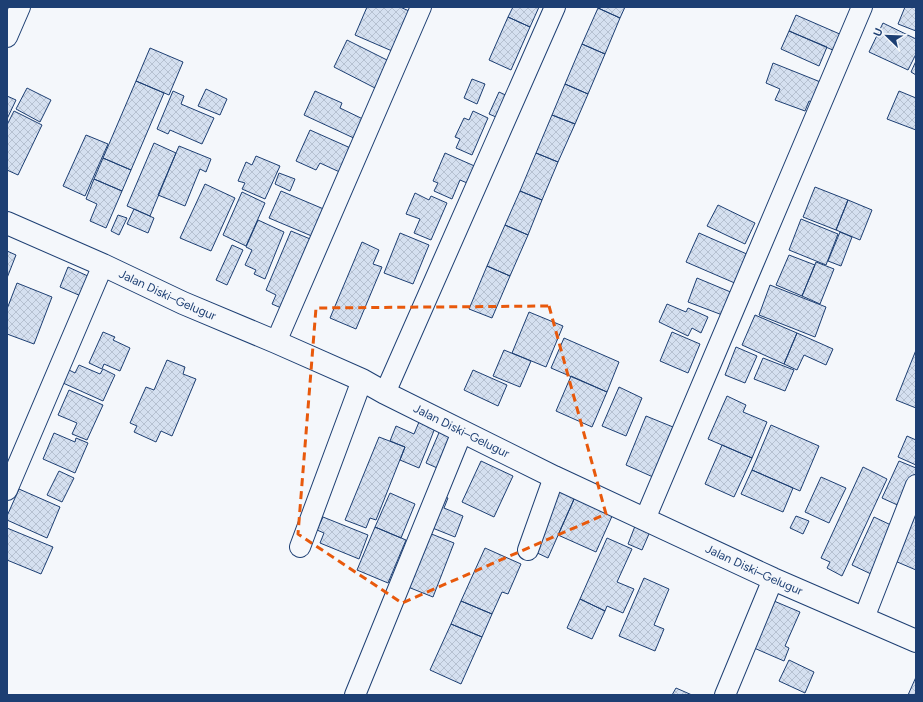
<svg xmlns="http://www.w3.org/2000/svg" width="923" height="702" font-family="Figtree,sans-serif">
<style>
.building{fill:url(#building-cross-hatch);stroke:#1d3f73}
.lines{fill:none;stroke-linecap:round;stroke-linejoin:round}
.street-casing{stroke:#1d3f73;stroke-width:22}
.secondary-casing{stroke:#1d3f73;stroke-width:24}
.street{stroke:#f4f7fb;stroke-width:20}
.secondary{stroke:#f4f7fb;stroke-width:22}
.marked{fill:none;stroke:#e8590c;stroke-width:3;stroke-dasharray:8 5;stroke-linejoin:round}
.labels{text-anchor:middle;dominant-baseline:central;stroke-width:3;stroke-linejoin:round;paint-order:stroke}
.street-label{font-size:12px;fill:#1d3f73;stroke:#f4f7fb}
</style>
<defs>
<pattern id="building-cross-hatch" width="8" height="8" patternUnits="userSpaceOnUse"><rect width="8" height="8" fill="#d5e0f0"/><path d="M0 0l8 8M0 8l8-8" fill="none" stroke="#b6c1d1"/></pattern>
</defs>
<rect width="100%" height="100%" fill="#f4f7fb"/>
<!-- building -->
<path class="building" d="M367,7H400L416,14L399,54L355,35Z
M513,7H539L530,27L508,17Z
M598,7H625L620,18L598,8Z
M905,7H916V31L898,24Z
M598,8L620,18L605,54L582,44Z
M796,15L842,35L835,51L789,31Z
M508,17L530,27L511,70L489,60Z
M883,23L916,39V54L908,70L869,52Z
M789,31L827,47L819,66L781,49Z
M347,40L389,61L375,88L334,67Z
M582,44L605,54L588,94L565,84Z
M150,48L183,62L169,95L136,81Z
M916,61V75L911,72Z
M773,63L823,83L815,103L809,101L805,111L775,100L780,89L766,83Z
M472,79L485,84L477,104L464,98Z
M136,81L164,93L131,170L103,158Z
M565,84L588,94L575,124L552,115Z
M27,88L51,100L40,122L16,109Z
M206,89L227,99L220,115L198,106Z
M173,91L184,96L181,104L214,118L202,144L170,130L168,134L157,129Z
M315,91L342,103L340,108L367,121L358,140L304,115Z
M899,91L916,98V130L887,119Z
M499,92L512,98L503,120L489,114Z
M7,96L16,100L7,119Z
M14,111L42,125L18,175L7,170V125Z
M473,111L488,118L472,155L456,148L460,139L455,137L464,118L469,120Z
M552,115L575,124L558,162L536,153Z
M310,130L355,150L344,174L320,163L316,170L296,161Z
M86,135L108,144L85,196L63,186Z
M154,143L176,153L150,216L127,206Z
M179,146L211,159L206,172L200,169L185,206L158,195Z
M445,153L479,168L472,185L460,180L452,199L434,191L438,183L433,181Z
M536,153L558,162L542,200L520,191Z
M256,156L280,166L265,199L242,189L245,183L238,181L246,162L252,165Z
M103,158L131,170L122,191L94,179Z
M279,173L295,179L290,191L275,184Z
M94,179L122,191L106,228L90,221L97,204L86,199Z
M205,184L235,198L211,251L180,238Z
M815,187L848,200L836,230L803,217Z
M281,191L326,210L314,237L269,218Z
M520,191L542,200L528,235L505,225Z
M242,192L265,203L246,246L223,235Z
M415,193L429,200L431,196L447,203L431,240L414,233L420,219L406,214Z
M848,200L872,210L860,240L836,230Z
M718,205L755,223L745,244L707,226Z
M134,209L154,218L148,233L127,224Z
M118,215L127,218L119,235L111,231Z
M801,219L838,234L826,265L789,250Z
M258,220L284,232L265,279L254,274L256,270L245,265L252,250L246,247Z
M505,225L528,235L510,276L487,266Z
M291,231L315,241L286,310L272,304L276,295L266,290Z
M840,232L852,237L841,266L828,261Z
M400,233L429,245L413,284L384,273Z
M699,233L749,255L737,284L686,262Z
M362,242L379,250L373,264L382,267L356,329L330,318Z
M232,245L243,250L227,285L216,280Z
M7,251L16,255L7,278Z
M789,255L815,265L802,296L776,285Z
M816,262L834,269L820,304L802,296Z
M487,266L510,276L492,318L469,309Z
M68,267L90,277L81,296L60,287Z
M697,278L733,293L725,316L688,302Z
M17,283L52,297L34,344L7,334V309Z
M770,285L826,307L815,337L759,315Z
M667,304L686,312L688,308L708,317L701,333L692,328L688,336L659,322Z
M529,312L563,326L546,367L512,353Z
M755,315L797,333L784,364L742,345Z
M103,332L115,337L113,340L130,348L120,371L104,364L102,369L89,363Z
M672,332L700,344L688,373L660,361Z
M797,333L833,349L826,365L804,355L797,370L784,364Z
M564,338L619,362L607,392L551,368Z
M736,347L757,356L745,383L725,375Z
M504,350L531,361L520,387L493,376Z
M916,350V408L896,400Z
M763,358L794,370L785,391L754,379Z
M167,360L185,367L183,374L196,379L172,436L161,431L156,442L134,432L137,426L130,423L146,387L154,390Z
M79,365L100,374L103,369L115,375L103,401L63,383L69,370L75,373Z
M473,370L507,385L498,406L464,390Z
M571,376L607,392L592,427L556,411Z
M619,387L642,398L626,436L602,426Z
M69,390L103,405L87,440L72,434L77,423L58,415Z
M727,396L746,405L743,412L767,422L752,458L708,439Z
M646,416L673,427L653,477L626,465Z
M419,422L435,428L419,468L400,460L405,447L390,441L396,426L414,434Z
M771,425L819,446L800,491L752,470Z
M441,428L458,435L444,471L426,463Z
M54,433L75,442L76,438L88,443L75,473L43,459Z
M907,436L916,440V465L898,457Z
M379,437L405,447L376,520L370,518L366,528L345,520Z
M722,445L752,458L734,497L705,484Z
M481,461L513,476L494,517L462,502Z
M899,461L916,468V480L904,508L882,498Z
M863,467L887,479L842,576L827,568L830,562L821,558Z
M752,470L793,488L783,512L741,494Z
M59,471L74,478L62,502L47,495Z
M821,477L846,488L829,523L805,512Z
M19,489L60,507L47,538L7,520V516Z
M559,490L575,497L548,558L533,551Z
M390,493L415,504L401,538L375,527Z
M438,494L448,498L444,508L463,516L455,537L425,525Z
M575,497L613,514L596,552L558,535Z
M796,516L809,521L803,534L790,528Z
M323,517L368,535L359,559L320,543L324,533L317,530Z
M874,517L893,526L871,574L852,565Z
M914,517L916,518V570L895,561Z
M637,521L652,527L642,550L628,544Z
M375,527L406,540L388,583L357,570Z
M7,528L53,547L41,574L7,560Z
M429,533L454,543L433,597L408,587Z
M607,538L632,549L617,582L634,589L623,613L607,606L605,611L580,599Z
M485,548L521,564L508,594L502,592L492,614L461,601Z
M644,578L669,589L654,625L664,629L655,651L619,636Z
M580,599L605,611L592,639L567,628Z
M461,601L492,614L482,637L451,624Z
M774,601L800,612L785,646L789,648L784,661L754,648Z
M451,624L482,637L461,684L430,670Z
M789,660L814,672L805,693L779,681Z
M916,677V695H908Z
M676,688L692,695H672Z"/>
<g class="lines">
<defs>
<path id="street" d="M7,37L20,7
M276,342L421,7
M385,393L555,7
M7,490L103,265
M645,519L862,7
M300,547L362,380
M528,550L554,477
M864,618L916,485
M355,695L462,432
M725,695L773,579"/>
<g id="secondary">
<path id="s1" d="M7,223L103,265L183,303L276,342L362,380L385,393L554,477L773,579L916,641"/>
</g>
</defs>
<!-- street casing -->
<use href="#street" class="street-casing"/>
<!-- secondary casing -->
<use href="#secondary" class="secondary-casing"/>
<!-- street -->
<use href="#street" class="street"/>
<!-- secondary -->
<use href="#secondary" class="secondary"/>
</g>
<!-- marked area -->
<path class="marked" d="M549,306L606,514L402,603L298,534L316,308Z"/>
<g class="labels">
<!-- street labels -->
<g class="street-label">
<text stroke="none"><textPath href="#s1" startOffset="176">Jalan Diski–Gelugur</textPath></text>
<text stroke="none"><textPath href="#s1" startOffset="500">Jalan Diski–Gelugur</textPath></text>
<text stroke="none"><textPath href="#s1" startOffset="824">Jalan Diski–Gelugur</textPath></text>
</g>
</g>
<!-- border -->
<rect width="923" height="702" fill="none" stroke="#1d3f73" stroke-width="16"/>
<!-- north arrow -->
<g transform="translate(887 36) rotate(293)" stroke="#f4f7fb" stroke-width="3" paint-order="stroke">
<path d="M0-3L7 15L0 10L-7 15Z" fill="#1d3f73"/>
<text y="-6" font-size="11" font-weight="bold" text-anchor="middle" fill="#1d3f73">U</text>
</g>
</svg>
